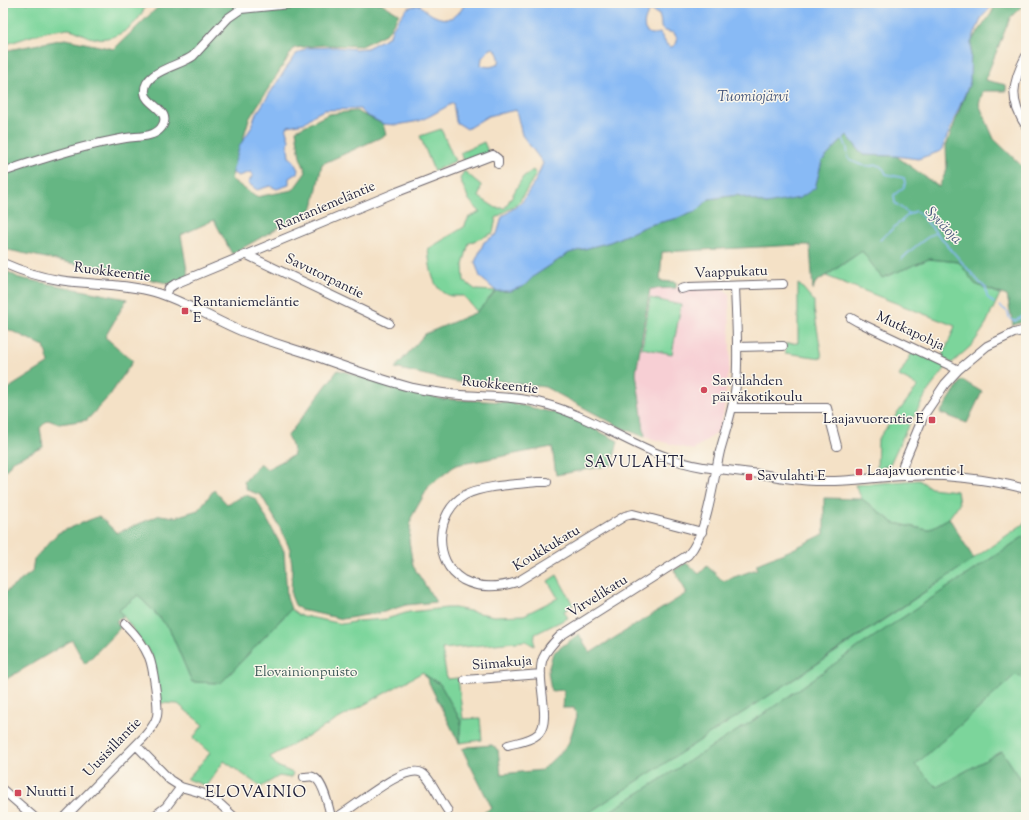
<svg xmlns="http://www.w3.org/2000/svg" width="1029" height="820" font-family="'Sorts Mill Goudy',serif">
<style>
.built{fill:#f7cfd4}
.green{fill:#7cd59b;stroke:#4f7c6b}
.forest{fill:#65b683;stroke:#446c5f}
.water{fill:#88baf5;stroke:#556e98;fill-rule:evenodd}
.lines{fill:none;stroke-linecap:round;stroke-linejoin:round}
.stream{stroke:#88baf5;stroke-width:1.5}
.minor-casing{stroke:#6c656c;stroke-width:10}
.minor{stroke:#fff;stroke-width:8}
.poi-dot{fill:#d1495b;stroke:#fbf7ec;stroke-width:1.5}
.labels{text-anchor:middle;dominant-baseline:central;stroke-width:3;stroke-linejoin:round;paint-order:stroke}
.street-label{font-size:14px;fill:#22223b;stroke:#fbf7ec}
.poi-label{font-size:14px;fill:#22223b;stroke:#fbf7ec;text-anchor:start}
.park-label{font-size:14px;fill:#3d5858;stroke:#fbf7ec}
.water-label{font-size:15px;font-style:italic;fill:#46577c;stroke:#fbf7ec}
.neighbourhood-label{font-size:15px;letter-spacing:1px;fill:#22223b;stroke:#fbf7ec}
.quarter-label{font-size:16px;letter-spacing:1px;fill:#22223b;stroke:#fbf7ec}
</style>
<rect width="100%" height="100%" fill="#fbf7ec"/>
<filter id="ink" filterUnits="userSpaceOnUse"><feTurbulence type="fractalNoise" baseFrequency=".025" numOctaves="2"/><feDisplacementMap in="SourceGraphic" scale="8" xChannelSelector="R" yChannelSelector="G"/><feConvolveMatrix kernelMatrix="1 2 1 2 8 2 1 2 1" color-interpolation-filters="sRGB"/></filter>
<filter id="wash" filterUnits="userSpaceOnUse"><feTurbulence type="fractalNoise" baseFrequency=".012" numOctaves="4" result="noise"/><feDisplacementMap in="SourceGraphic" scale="16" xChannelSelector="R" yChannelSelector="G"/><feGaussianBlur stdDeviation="0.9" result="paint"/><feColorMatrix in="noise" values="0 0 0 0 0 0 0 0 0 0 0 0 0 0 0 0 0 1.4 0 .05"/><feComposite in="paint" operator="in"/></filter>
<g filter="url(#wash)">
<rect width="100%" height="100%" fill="#f4e1c6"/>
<!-- built -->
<path class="built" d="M683,288L724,289L729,294L730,358L723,415L718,432L693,450L645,437L636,373L651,289Z"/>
<!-- green -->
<path class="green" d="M3,3H148C144,8 142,14 138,19C126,34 108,42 89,37C83,35 76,30 69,29C46,29 25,39 3,45Z
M441,129L455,161L434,171L420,136Z
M484,142L489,154L466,164L460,153Z
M533,170L536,174L519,202L496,218L493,233L469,243L463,265L464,281L476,290L496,291L477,312L464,296C459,296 455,296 451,296C431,292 430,265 428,249L464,227L469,217L480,212L469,200L460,179L464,171L481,185L479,197L496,208H505L523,177Z
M862,251L882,278L929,259L959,262L975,284L1000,294L984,328L972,345L952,363L942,358L955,326L826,276Z
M798,284L801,286L814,301V309L822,358L785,353V344L798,343Z
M650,298L681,305L672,354L642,348Z
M913,351L947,366L928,391L905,432L890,464L877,470L878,439L918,386L899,376Z
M919,480L931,488L957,491L959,504L949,518L928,530L894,523L862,499L855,485Z
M1026,522V535L857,648L765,713L601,817H582C731,720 881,625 1026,522Z
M557,575L573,605L564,611L568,618L535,634L534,646L526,641L442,649L447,679L458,678L463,719L480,718L482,740L459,743L461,721L440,684L425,675L423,672L270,757L277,766L293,773L291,778L279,776L261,787L224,761L206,786L187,779L210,753L193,738L203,725L178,704L161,703L152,656L119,610L138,595L169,628L192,682L221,683L291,609L299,615L343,624L358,621L386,619L409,612L447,608H455L494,616L524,615L558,598L548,581Z
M1015,674L1026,679V787L1002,751L937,787L915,765L975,712Z"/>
<!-- forest -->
<path class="forest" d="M164,3H381L399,14L387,33L362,46L324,45L294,48L249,119L231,179L256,197L293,190L306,172L300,157L296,130L329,114L356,111L383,124L386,135L322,164L313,208L232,254L214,220L181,235L188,276L172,284L8,250L3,248V51L65,39L114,49L159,6Z
M996,3H1025L1010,18L985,80L1006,85V91H983L979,104L994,139L1026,170V321L1013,325L1007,296L975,284L959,262L929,259L882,278L862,251L815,283L813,291L810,245H798L662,252L660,281L676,282V288L650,289L636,373L645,437L622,428L545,387L499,381L456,382L395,368L425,334L477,312L496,291H510L524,286L534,276L569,253L610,242L649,225L678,218L697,211L709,199L737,195L766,204L815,188L822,161L847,135L863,155L896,156L939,187L947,169L946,146L970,82L971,42L991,14Z
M3,269L19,278L127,299L105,337L133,361L110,395L87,420L59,424L48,420L40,428L43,447L13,461L3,474V394L12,386L49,363L44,346L3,327Z
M338,370L441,399L507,402L568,416L618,441L612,465L556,475L552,447L456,465L429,486L411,518L409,541L413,566L436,602L406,605L384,612L343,619L301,610L295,605L291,595L292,566L290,549L278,524L261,495L247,490L244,482L260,463L267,469L294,455L291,442L287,437Z
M962,380L982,392L967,423L940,413Z
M214,490L227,504L246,495L256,499L284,551L287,597L291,609L221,683L192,682L169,628L138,595L119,610L123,616L116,621L120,628L85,664L72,640L3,681V594L32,572L34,559L58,533L99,516L117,533L160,515L175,517L198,510Z
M824,498L862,499L894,523L928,530L949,518L974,559L770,695L582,817H475L492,808L462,749L468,747L492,745L498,750L501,774L542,770L568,745L577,716L574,708H563L564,690L551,691L548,671L553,653L579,634L590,653L687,593L674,570L686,563L699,574L707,566L723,581L757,569V564L791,550L824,534Z
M1026,535V679L1015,675L975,712L915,765L937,787L1002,751L1026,787V817H601L765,713L857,648Z
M425,675L440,684L461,721L459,743Z"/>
<!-- water -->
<path class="water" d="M465,3H990V8L982,17L971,42L970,82L941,151L918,159L896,156L863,155L847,135L822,161L815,188L800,198L766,204L737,195L709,199L697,211L678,218L649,225L610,242L569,253L534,276L524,286L510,291H496L480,277L475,262L484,242L497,234L502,217L522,202L536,180L543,163L522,135L516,110L488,116L467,129L456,122L453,103L430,116L419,121L397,125L383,124L374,119L366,115L360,109L324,110L314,115L304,123L288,126L286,130L289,139L288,147L289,157L293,160L298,170L297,173L289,178V185L277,189L270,186L257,190L248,183L253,175L251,172L238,176L233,173V168L240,145L251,128L255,116L295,55L307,48L335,47L355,49L367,48L390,36C392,27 394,26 399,19C407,8 406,7 420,5C435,21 455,26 465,3ZM651,10L659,15C664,29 655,29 674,33C678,39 679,44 671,47L667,45L660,33C656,34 650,35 647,32C641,27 646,14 651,10ZM493,48L495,49C498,54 500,58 499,63C494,67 488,68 481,65L482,58L489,50Z"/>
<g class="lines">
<!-- stream -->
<path class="stream" d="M843,138L847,148L848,158C854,163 862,166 870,166C874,166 876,164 880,166C883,168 885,171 886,174L904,178L905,183L904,187L894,195L895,203L909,214L916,211L921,215L980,283L986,288L987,297L994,303
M880,240L909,214
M902,259C912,248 922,241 934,233
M1000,306L1008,312C1009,318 1009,320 1015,321L1026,314"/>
</g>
</g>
<g filter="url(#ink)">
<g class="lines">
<defs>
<path id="minor" d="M1026,56C1012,82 1009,101 1026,126
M3,172C43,158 84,145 126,138C137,136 153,138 161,128C174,111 146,105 145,93C142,71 180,66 193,56L228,18L241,9L300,3
M247,255L389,323
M3,263C21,271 39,277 59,280C91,285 123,283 154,292C185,301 212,319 241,331C264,340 288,347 312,355C345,367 379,379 413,388C429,391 445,394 461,395C489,397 517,396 545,404C600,419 646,458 703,467C724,470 746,472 767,475C784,478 802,481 820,481C848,482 876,477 905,476C943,474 989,479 1026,489
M681,289L689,287L783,284
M166,296L169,288L175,284L397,192L493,155L498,159V164
M851,318L858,322L951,366L958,370
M737,347L783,346
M733,408H827L837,446
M905,475L903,465L924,415L945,384L958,370L987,346L1014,333L1026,330
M547,482H537C518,484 481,486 465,495C435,512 432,562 463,580C480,589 500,587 517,582L625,516L633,514L702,532
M465,680L541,674
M136,745L170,780L181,787L202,793L221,805L234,817
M508,745C518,742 531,741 539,733C552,719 535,679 543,658C547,649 553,643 560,636L688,555C708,533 713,481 720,451C726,429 734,407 736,384C739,353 736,318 735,286
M304,777C307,777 311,776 313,777C323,780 329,808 331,817
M3,790L34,817
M65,817L144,737C149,731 155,725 157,716C159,707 153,666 149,657C144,645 134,633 125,624
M153,817L166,807L181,787
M337,817C354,808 404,763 422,773C430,777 441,802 448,811"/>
</defs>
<!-- minor casing -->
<use href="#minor" class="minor-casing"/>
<!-- minor -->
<use href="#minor" class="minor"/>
</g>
</g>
<!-- markers -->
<g class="poi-dot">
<rect x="181" y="307" width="8" height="8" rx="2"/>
<circle cx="704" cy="390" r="4"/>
<rect x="928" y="416" width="8" height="8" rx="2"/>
<rect x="855" y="468" width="8" height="8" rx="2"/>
<rect x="745" y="473" width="8" height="8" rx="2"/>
<rect x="14" y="789" width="8" height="8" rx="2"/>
</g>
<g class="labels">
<!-- street labels -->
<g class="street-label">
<text transform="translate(326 207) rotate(-23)">Rantaniemeläntie</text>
<text transform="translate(112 273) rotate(7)">Ruokkeentie</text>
<text transform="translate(731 273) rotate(-2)">Vaappukatu</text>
<text transform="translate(324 277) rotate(26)">Savutorpantie</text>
<text transform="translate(910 332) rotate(25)">Mutkapohja</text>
<text transform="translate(500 386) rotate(6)">Ruokkeentie</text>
<text transform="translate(547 549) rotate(-31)">Koukkukatu</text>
<text transform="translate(598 597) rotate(-32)">Virvelikatu</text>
<text transform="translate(502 664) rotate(-5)">Siimakuja</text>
<text transform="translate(113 748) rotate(-46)">Uusisillantie</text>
</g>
<!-- poi labels -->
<g class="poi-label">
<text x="193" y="303">Rantaniemeläntie<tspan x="193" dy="16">E</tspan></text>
<text x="712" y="382">Savulahden<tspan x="712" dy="16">päiväkotikoulu</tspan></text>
<text x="924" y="420" text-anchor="end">Laajavuorentie E</text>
<text x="867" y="472">Laajavuorentie I</text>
<text x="757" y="477">Savulahti E</text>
<text x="26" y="793">Nuutti I</text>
</g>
<!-- park labels -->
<g class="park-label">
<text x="306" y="673">Elovainionpuisto</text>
</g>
<!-- water labels -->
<g class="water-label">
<text x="753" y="97">Tuomiojärvi</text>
<text transform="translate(943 226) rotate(46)">Syväoja</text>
</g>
<!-- neighbourhood labels -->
<g class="neighbourhood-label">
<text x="635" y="463">SAVULAHTI</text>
</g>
<!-- quarter labels -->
<g class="quarter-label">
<text x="256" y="793">ELOVAINIO</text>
</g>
</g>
<!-- margin -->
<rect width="1029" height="820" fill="none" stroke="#fbf7ec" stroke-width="16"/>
</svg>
